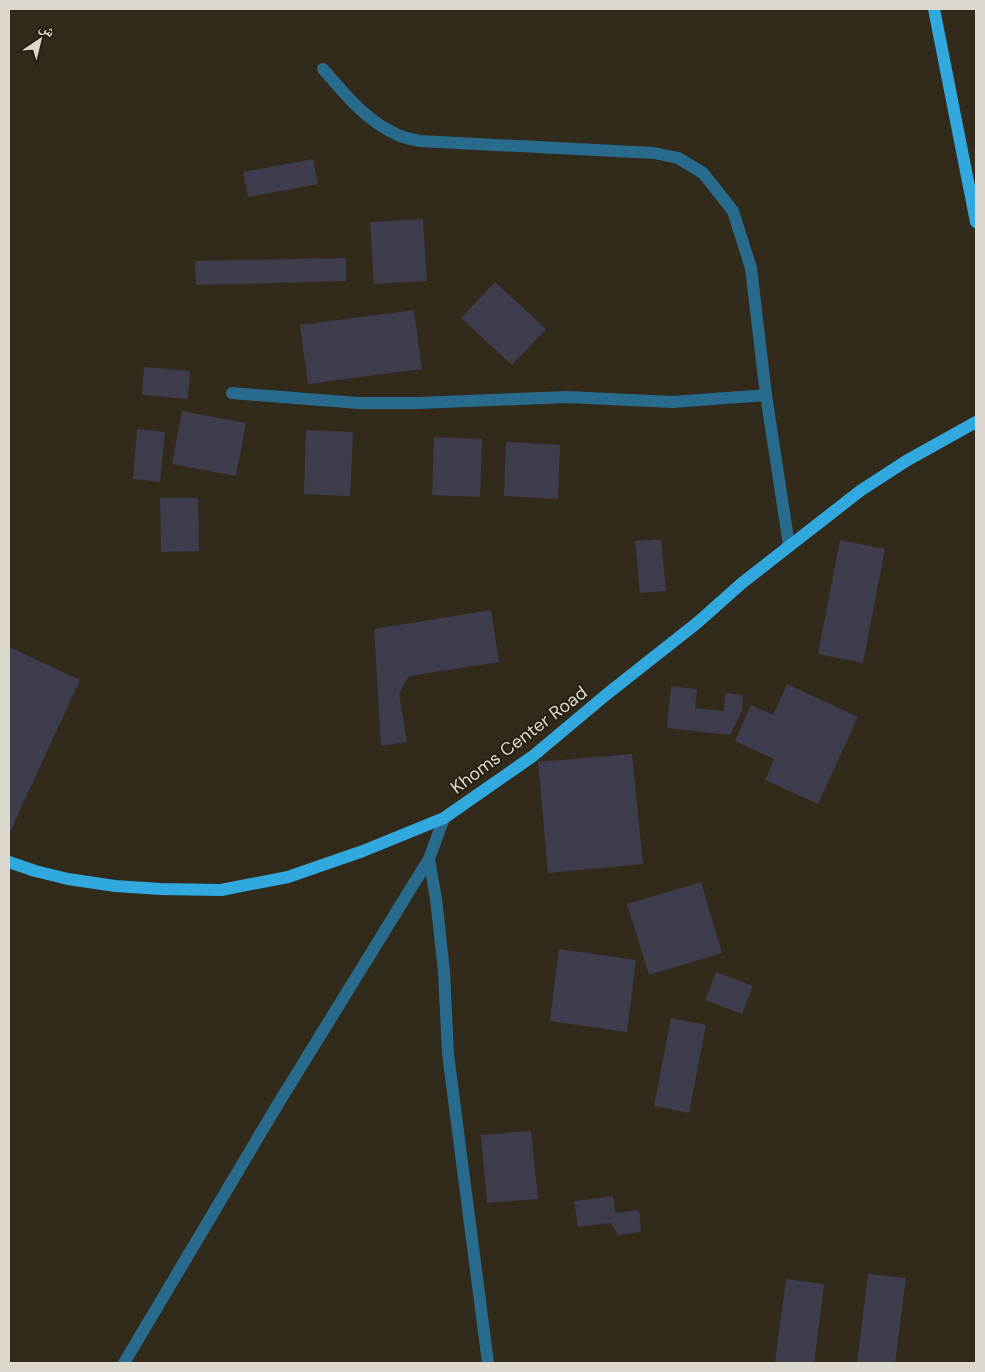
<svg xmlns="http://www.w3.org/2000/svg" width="985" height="1372" font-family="'DM Sans','Noto Naskh Arabic',sans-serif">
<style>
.building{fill:#3e3d4e}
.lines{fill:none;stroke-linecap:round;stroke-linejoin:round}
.minor{stroke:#286b8d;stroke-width:12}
.major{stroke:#31a8de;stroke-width:12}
.labels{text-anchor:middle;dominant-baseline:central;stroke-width:4;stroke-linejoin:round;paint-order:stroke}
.street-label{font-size:18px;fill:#ddd8ce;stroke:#282011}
</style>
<rect width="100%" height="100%" fill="#322a1b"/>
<!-- building -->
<path class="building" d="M313,159L318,184L248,197L243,172Z
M423,219L427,281L374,284L370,222Z
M346,258V281L196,285L195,261Z
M495,282L546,329L512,365L461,318Z
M414,310L422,369L308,384L300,325Z
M144,367L190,371L188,399L142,395Z
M182,411L246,423L236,476L172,464Z
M137,429L165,432L160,482L133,479Z
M306,430L353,432L350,496L304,494Z
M434,437L482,439L480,497L432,495Z
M506,442L560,445L558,499L504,496Z
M160,498H198L199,551L161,552Z
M661,539L666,591L640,593L635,541Z
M840,540L885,549L863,663L818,654Z
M491,610L499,662L409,676L399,694L407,742L381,746L374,629Z
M9,647L80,680L9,834Z
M787,684L858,717L818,804L765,780L774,759L735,741L751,705L773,715Z
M671,686L697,689L695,708L724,711L725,693L743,695L742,711L730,735L667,728Z
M632,754L643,864L548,873L538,762Z
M701,882L722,953L649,975L627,904Z
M559,949L636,960L627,1032L550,1021Z
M716,972L753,986L742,1014L705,1000Z
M671,1018L706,1025L689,1113L654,1106Z
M531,1131L538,1199L487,1203L481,1135Z
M613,1196L615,1213L639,1210L641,1232L618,1235L611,1223L578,1227L574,1201Z
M868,1274L906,1278L895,1363H857Z
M786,1279L824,1284L814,1363H775Z"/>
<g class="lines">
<!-- minor -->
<path class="minor" d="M323,69C345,94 365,120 396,134C403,138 411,139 419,141L654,153L678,158L703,173L733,211L751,268L766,395L789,545
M232,393L358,403H418L567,397L672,402L766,395
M429,859L436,899L444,971L448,1054L488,1363
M124,1363L278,1104L429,859L444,818"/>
<!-- major -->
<path class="major" d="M934,9L976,222
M9,862L35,871L68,879L115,886L161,889L221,890L288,877L363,851L444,818L533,756L607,694L697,623L742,583L860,491L906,461L976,422"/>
</g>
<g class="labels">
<!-- street labels -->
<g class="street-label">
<text transform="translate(519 740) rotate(-37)">Khoms Center Road</text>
</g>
</g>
<!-- border -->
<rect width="985" height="1372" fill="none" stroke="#ddd8ce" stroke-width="20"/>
<!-- north arrow -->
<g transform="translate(40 40) rotate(35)" stroke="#282011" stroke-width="4" paint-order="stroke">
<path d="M0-4L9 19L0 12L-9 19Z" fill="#ddd8ce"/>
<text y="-8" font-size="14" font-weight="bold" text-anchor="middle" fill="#ddd8ce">ش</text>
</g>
</svg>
